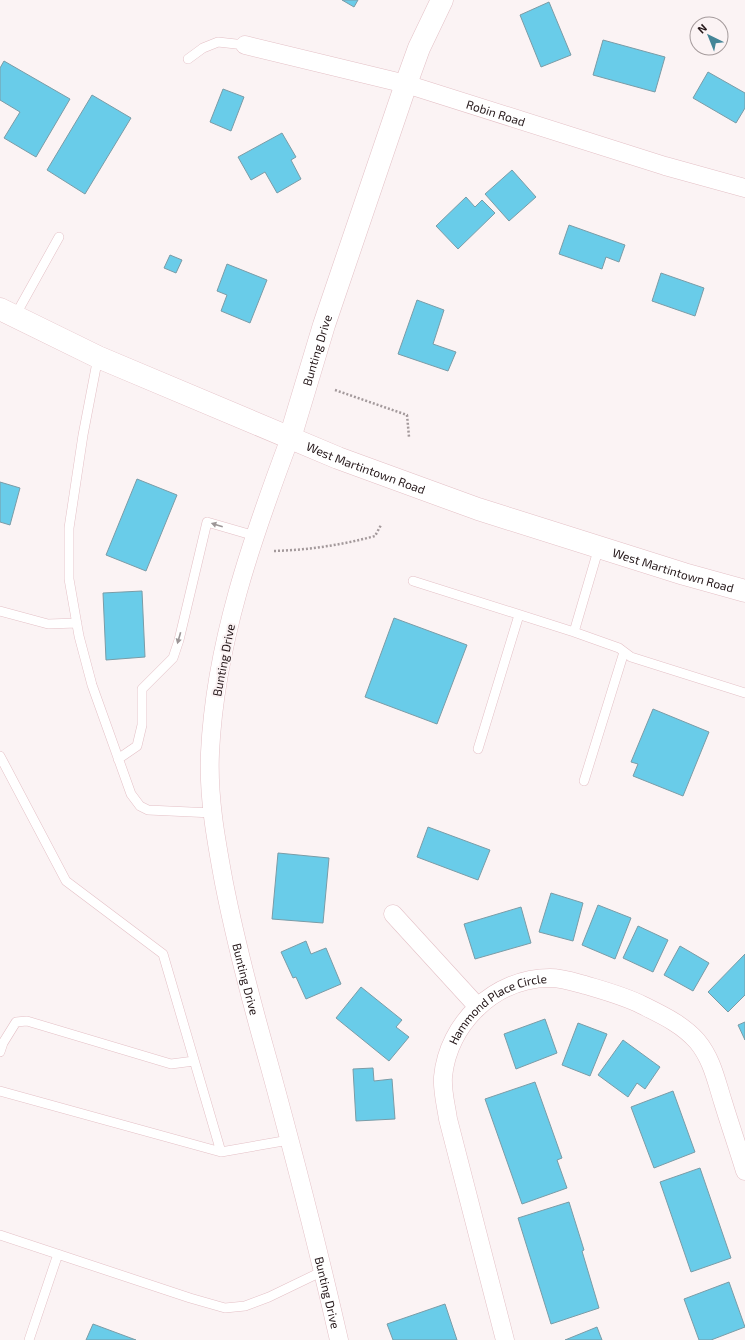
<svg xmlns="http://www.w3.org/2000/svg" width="745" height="1340" font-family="'Exo 2',sans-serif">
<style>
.building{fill:#69cce9;stroke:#7a9ca7}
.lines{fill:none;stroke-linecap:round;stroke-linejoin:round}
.lane-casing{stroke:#e4c0c6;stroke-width:10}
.street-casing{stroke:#e4c0c6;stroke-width:19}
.secondary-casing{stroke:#e4c0c6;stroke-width:23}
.path{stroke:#a3999b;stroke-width:2.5;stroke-dasharray:2 2;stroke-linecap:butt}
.lane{stroke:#fff;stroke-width:9}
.street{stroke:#fff;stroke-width:18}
.secondary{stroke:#fff;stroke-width:22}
.oneway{fill:#9c9697}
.labels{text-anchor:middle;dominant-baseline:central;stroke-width:4;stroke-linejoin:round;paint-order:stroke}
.street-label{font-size:12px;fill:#231618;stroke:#fbf3f4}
</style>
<rect width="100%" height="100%" fill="#fbf3f4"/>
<!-- building -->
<path class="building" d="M342,0H358L354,7Z
M549,2L571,55L541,67L520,15Z
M603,40L665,57L655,92L593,75Z
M4,61L70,99L36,157L4,138L20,112L0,100V68Z
M708,72L745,93V108L736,123L693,98Z
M223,89L244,97L231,131L210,122Z
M92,95L131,118L85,194L47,170Z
M282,133L296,157L291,160L301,179L277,193L265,172L251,180L238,157Z
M512,170L536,197L509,221L485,194Z
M466,197L475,207L482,200L495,213L458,249L436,226Z
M569,225L625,245L619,262L606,257L602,269L559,254Z
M170,255L182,260L176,273L164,268Z
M227,264L267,280L250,323L221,311L227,295L217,291Z
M661,273L704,288L695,316L652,301Z
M417,300L444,310L433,344L456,352L448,371L398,354Z
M137,479L177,495L146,571L106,555Z
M0,482L20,488L10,525L0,522Z
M142,591L145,657L106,660L103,593Z
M394,618L467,645L437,724L365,697Z
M653,709L709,732L683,796L633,776L638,764L631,762Z
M428,827L490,850L478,880L417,857Z
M278,853L329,858L323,923L272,919Z
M551,893L583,903L573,941L539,932Z
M598,905L631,918L615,959L582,945Z
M521,907L531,943L475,959L464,924Z
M638,926L668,940L653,972L623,958Z
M306,941L311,954L326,948L341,984L306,999L296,977L293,978L281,952Z
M680,946L709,963L693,991L664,975Z
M745,954V995L728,1012L708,992Z
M361,987L402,1020L396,1027L409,1037L389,1061L336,1018Z
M545,1019L557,1053L516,1069L504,1034Z
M745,1022V1040L738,1025Z
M578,1023L607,1034L590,1076L562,1065Z
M623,1040L660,1067L645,1089L637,1083L628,1097L598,1075Z
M373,1068L374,1081L392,1079L395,1119L356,1121L353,1069Z
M535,1082L562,1158L557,1160L567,1188L522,1204L485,1099Z
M673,1091L695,1152L654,1168L631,1107Z
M700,1168L731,1258L691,1272L660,1182Z
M569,1202L584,1250L582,1251L599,1308L551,1324L518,1218Z
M729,1282L745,1327L711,1340H699L684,1299Z
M445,1304L457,1340H393L387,1324Z
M93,1324L136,1340H86Z
M597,1327L602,1340H565Z"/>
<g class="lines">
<defs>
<path id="lane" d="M188,59L203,48L218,42L245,45
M15,316L59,237
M98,357L83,435L69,528V579L79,636L92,685L131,794L140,806L148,810L213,813
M413,581L574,632L619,648L631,657L745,693
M0,611L48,624L77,623
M574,632L599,547
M478,749L519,615
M0,756L66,881L163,954L221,1152
M118,759L137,746L142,725V689L173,658L179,640L207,522L255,536
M584,781L624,652
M0,1052L3,1043L16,1022L27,1021L171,1064L194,1061
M0,1091L221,1152L289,1140
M0,1235L190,1298L225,1308L245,1306L269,1297L323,1271
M29,1340L58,1254"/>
<g id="street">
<path id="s1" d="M245,45L406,84L665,166L745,188"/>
<path id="s2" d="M290,438C252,539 215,644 210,753C208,797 216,840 224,883C236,944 252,1004 269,1064C294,1155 318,1248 339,1340"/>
<path d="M393,914L478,1007"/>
<path id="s3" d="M505,1340L448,1119C446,1105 442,1091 443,1077C448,1023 495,978 550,978C562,978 574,982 585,985C605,991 624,996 642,1005C662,1015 682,1024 697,1041C712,1059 716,1080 723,1102C730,1125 738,1148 745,1171"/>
</g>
<g id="secondary">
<path id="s4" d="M0,309L98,357L338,458L478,509L684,574L745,591"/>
<path id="s5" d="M290,438L324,325L406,84L419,48L442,0"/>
</g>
</defs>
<!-- lane casing -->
<use href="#lane" class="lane-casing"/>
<!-- street casing -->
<use href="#street" class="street-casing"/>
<!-- secondary casing -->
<use href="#secondary" class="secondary-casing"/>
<!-- path -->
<path class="path" d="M335,390L407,415L409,437
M274,551C308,550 342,545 375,536L381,525"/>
<!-- lane -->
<use href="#lane" class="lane"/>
<!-- street -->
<use href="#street" class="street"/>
<!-- secondary -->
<use href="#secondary" class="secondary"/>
</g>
<!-- one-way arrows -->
<defs><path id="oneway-solid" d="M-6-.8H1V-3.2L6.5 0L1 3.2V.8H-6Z"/></defs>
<g class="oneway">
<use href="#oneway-solid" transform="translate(217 525) rotate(-163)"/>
<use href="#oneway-solid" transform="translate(179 638) rotate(106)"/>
</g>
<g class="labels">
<!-- street labels -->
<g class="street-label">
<text stroke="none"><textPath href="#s1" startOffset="260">Robin Road</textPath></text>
<text stroke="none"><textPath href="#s5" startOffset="92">Bunting Drive</textPath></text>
<text stroke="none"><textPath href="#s4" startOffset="399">West Martintown Road</textPath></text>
<text stroke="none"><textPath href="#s4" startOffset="723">West Martintown Road</textPath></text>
<text transform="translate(223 660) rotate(-79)">Bunting Drive</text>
<text stroke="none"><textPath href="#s2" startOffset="556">Bunting Drive</textPath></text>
<text stroke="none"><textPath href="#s3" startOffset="366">Hammond Place Circle</textPath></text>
<text stroke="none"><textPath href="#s2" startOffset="880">Bunting Drive</textPath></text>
</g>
</g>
<!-- north arrow -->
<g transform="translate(709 36) rotate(317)"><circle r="19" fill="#fbf3f4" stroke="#a59b9c"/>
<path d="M0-3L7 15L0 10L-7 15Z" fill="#448597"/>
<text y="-6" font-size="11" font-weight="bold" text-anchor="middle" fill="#231618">N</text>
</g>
</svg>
